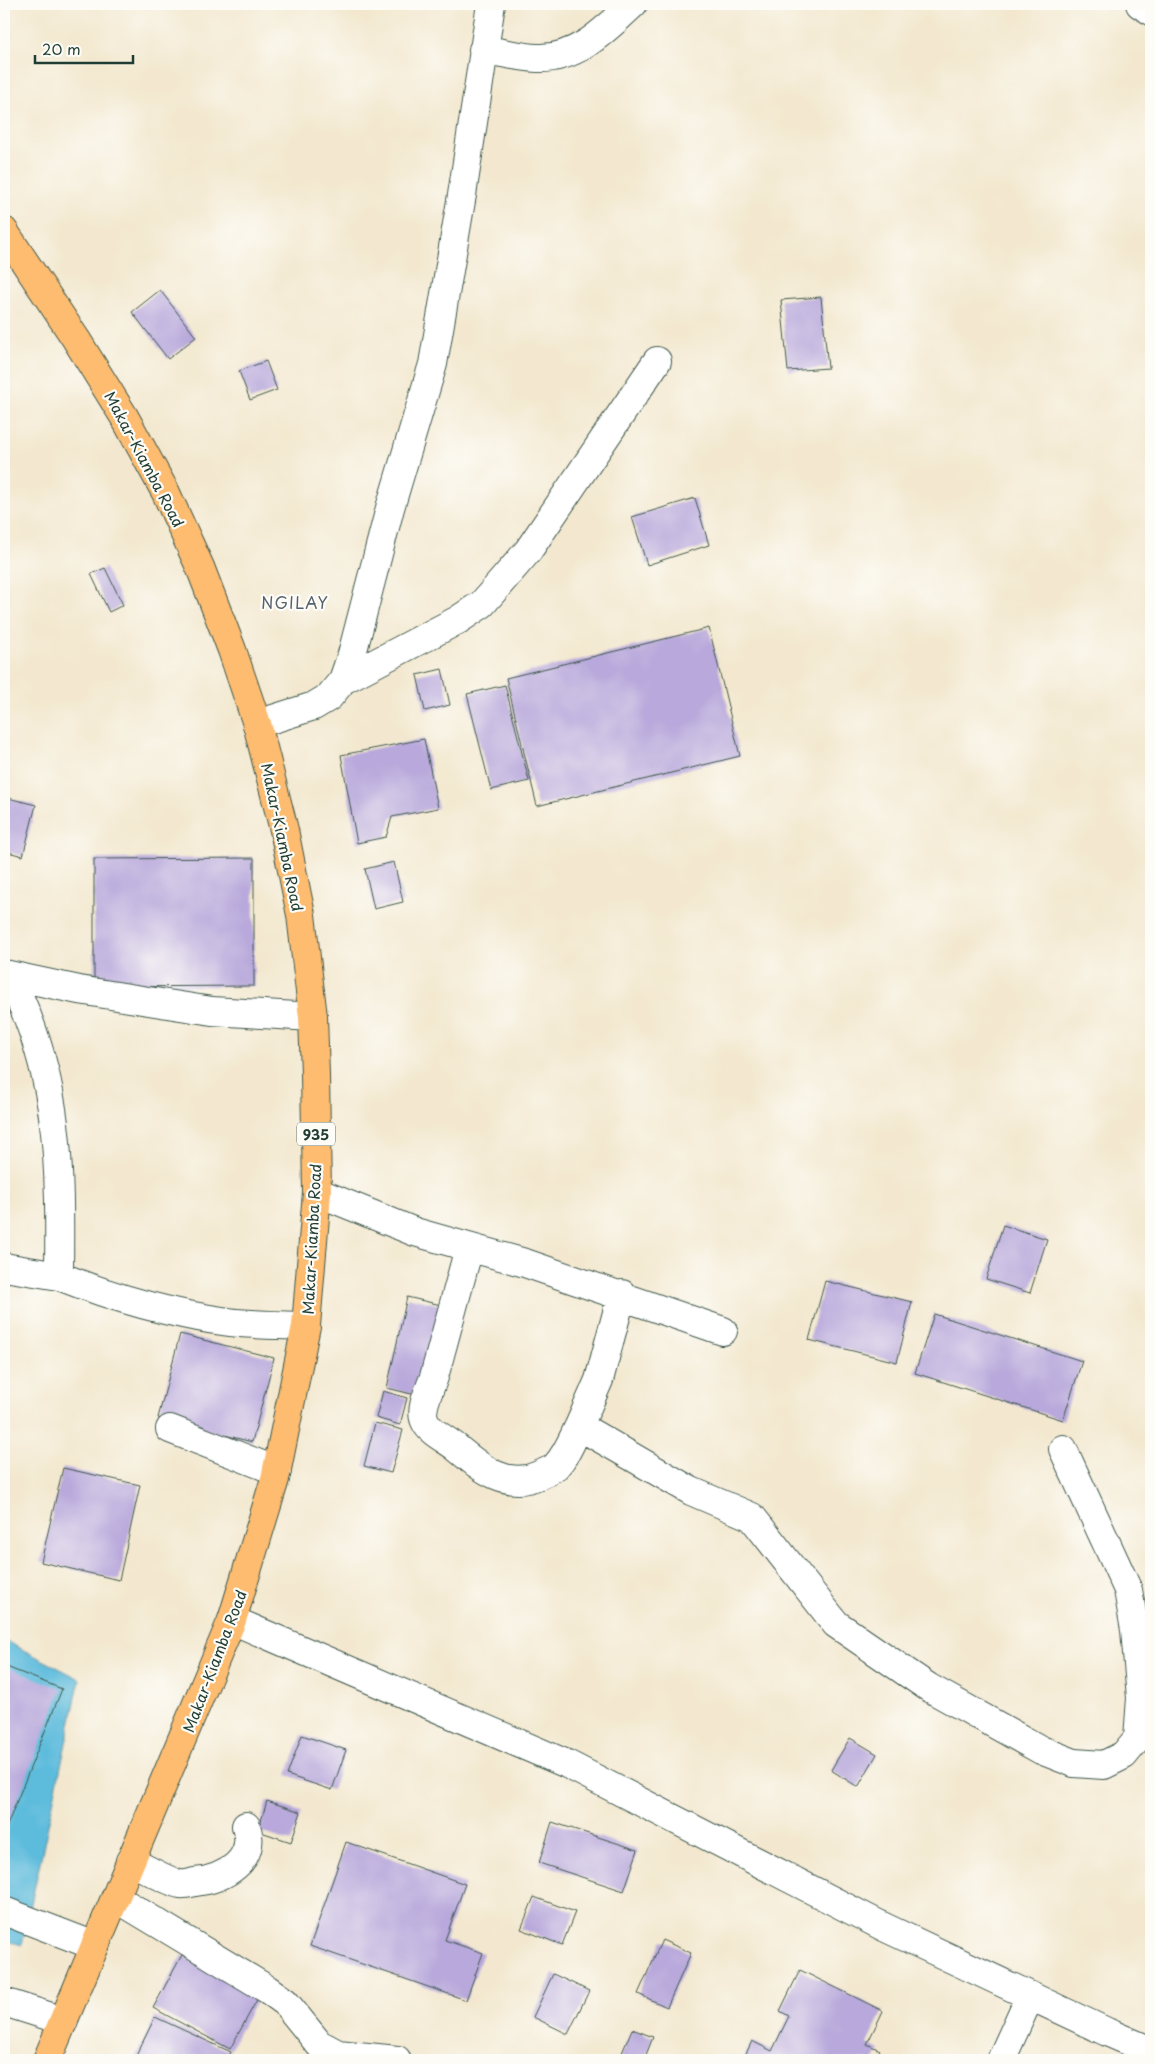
<svg xmlns="http://www.w3.org/2000/svg" width="1155" height="2064" font-family="'Playpen Sans',sans-serif">
<style>
.water{fill:#5dbbdc;stroke:#3e7c88}
.building{fill:#b8a8db}
.lines{fill:none;stroke-linecap:round;stroke-linejoin:round}
.minor-casing{stroke:#3f574b;stroke-width:30}
.major-casing{stroke:#3f574b;stroke-width:30}
.minor{stroke:#fff;stroke-width:28}
.major{stroke:#fdbc70;stroke-width:28}
.labels{text-anchor:middle;dominant-baseline:central;stroke-width:4.5;stroke-linejoin:round;paint-order:stroke}
.shield{fill:#fdfcf7;stroke:#62766e;stroke-width:1}
.shield-label{font-size:14px;font-weight:bold;fill:#1f3d34}
.street-label{font-size:15px;fill:#1f3d34;stroke:#fdfcf7}
.neighbourhood-label{font-size:16px;letter-spacing:1px;fill:#55626e;stroke:#fdfcf7}
</style>
<rect width="100%" height="100%" fill="#fdfcf7"/>
<filter id="ink" filterUnits="userSpaceOnUse"><feTurbulence type="fractalNoise" baseFrequency=".02" numOctaves="2"/><feDisplacementMap in="SourceGraphic" scale="10" xChannelSelector="R" yChannelSelector="G"/><feConvolveMatrix kernelMatrix="1 2 1 2 8 2 1 2 1" color-interpolation-filters="sRGB"/></filter>
<filter id="wash" filterUnits="userSpaceOnUse"><feTurbulence type="fractalNoise" baseFrequency=".0096" numOctaves="4" result="noise"/><feDisplacementMap in="SourceGraphic" scale="20" xChannelSelector="R" yChannelSelector="G"/><feGaussianBlur stdDeviation="1.12" result="paint"/><feColorMatrix in="noise" values="0 0 0 0 0 0 0 0 0 0 0 0 0 0 0 0 0 1.4 0 .05"/><feComposite in="paint" operator="in"/></filter>
<g filter="url(#wash)">
<rect width="100%" height="100%" fill="#f3e8cf"/>
<!-- water -->
<path class="water" d="M4,1640L80,1679L22,1945L4,1940Z"/>
<g id="blocks">
<!-- building -->
<path class="building" d="M160,290L196,337L168,359L132,312Z
M821,297L828,368L788,371L781,300Z
M266,361L277,390L250,400L239,371Z
M695,498L709,545L647,565L632,517Z
M105,568L123,605L109,612L91,574Z
M709,628L740,756L537,806L506,678Z
M442,669L450,705L425,711L417,675Z
M505,685L529,781L491,790L467,694Z
M424,739L438,808L392,817L386,837L357,843L341,755Z
M4,797L36,805L23,856L4,851Z
M254,858V986L94,987V859Z
M394,862L403,902L374,909L365,869Z
M1003,1225L1047,1239L1030,1293L986,1279Z
M825,1281L912,1302L897,1362L809,1340Z
M407,1297L441,1305L420,1396L387,1388Z
M934,1314L1082,1361L1063,1420L915,1373Z
M180,1334L274,1358L252,1442L158,1418Z
M383,1391L407,1398L400,1425L376,1418Z
M375,1423L403,1430L391,1473L364,1466Z
M63,1468L140,1485L119,1580L41,1562Z
M4,1666L62,1689L4,1833Z
M302,1735L346,1750L332,1790L287,1775Z
M850,1738L877,1754L858,1787L831,1770Z
M267,1801L301,1812L291,1842L258,1831Z
M552,1822L638,1850L624,1891L539,1863Z
M346,1842L465,1884L445,1940L483,1953L466,2000L310,1946Z
M534,1897L575,1912L562,1945L521,1929Z
M662,1940L691,1953L667,2007L638,1994Z
M182,1955L259,1996L230,2049L153,2008Z
M800,1970L883,2011L867,2044L880,2050L875,2060H743L752,2041L772,2051L789,2016L780,2011Z
M553,1974L589,1991L568,2034L533,2017Z
M155,2017L231,2052L227,2060H134Z
M632,2029L653,2037L644,2060H619Z"/>
</g>
</g>
<g filter="url(#ink)">
<use href="#blocks" fill-opacity="0" stroke="#3f574b" stroke-width="1"/>
<g class="lines">
<defs>
<path id="minor" d="M1140,4L1151,11
M483,50C501,52 519,57 537,58C577,60 606,29 633,4
M343,680L458,620L482,604L528,551L657,361
M257,724L314,706L329,697L343,680L352,654L390,508L433,364L462,195L491,4
M4,974L79,990L212,1011L313,1017
M9,976C61,1076 60,1167 59,1276C114,1298 170,1314 229,1322C254,1325 280,1325 306,1326
M317,1192L415,1232L525,1263L723,1331
M469,1248L434,1377C430,1389 419,1409 425,1421C430,1433 448,1440 457,1448C481,1468 507,1490 539,1475C545,1472 552,1470 556,1466C567,1454 572,1440 579,1426
M4,1267L59,1276
M622,1294L599,1380L579,1426L691,1491L752,1517L836,1624L928,1687L1041,1750L1074,1763L1104,1765L1124,1755L1138,1738L1141,1698L1135,1630L1128,1590L1063,1449
M170,1429L277,1471
M232,1620L567,1764L884,1927L1107,2032L1151,2051
M130,1861C141,1866 169,1882 180,1884C184,1885 190,1883 195,1882C224,1879 258,1860 246,1826
M116,1898L267,1989L285,2002L319,2044L338,2054L397,2060
M4,1911L95,1946
M4,2002L64,2021
M1001,2060L1030,1996"/>
<path id="major" d="M4,231L76,339L125,418L166,493L200,567L232,650L257,724L284,830L301,915L313,1017L315,1074L317,1192L306,1326L275,1479L232,1620L47,2060"/>
</defs>
<!-- minor casing -->
<use href="#minor" class="minor-casing"/>
<!-- major casing -->
<use href="#major" class="major-casing"/>
<!-- minor -->
<use href="#minor" class="minor"/>
<!-- major -->
<use href="#major" class="major"/>
</g>
</g>
<g class="labels">
<!-- shield labels -->
<rect class="shield" x="297" y="1122.5" width="38" height="23" rx="4"/>
<g class="shield-label">
<text x="316" y="1134">935</text>
</g>
<!-- street labels -->
<g class="street-label">
<text transform="translate(145 459) rotate(62)">Makar-Kiamba Road</text>
<text transform="translate(283 837) rotate(78)">Makar-Kiamba Road</text>
<text transform="translate(311 1239) rotate(-87)">Makar-Kiamba Road</text>
<text transform="translate(214 1661) rotate(-69)">Makar-Kiamba Road</text>
</g>
<!-- neighbourhood labels -->
<g class="neighbourhood-label">
<text x="295" y="602">NGILAY</text>
</g>
</g>
<!-- margin -->
<rect width="1155" height="2064" fill="none" stroke="#fdfcf7" stroke-width="20"/>
<!-- scale -->
<path d="M35 55v8h98v-8" fill="none" stroke="#1f3d34" stroke-width="2.5"/>
<text x="42" y="55" font-size="15" fill="#1f3d34" stroke="#fdfcf7" stroke-width="4" paint-order="stroke">20 m</text>
</svg>
